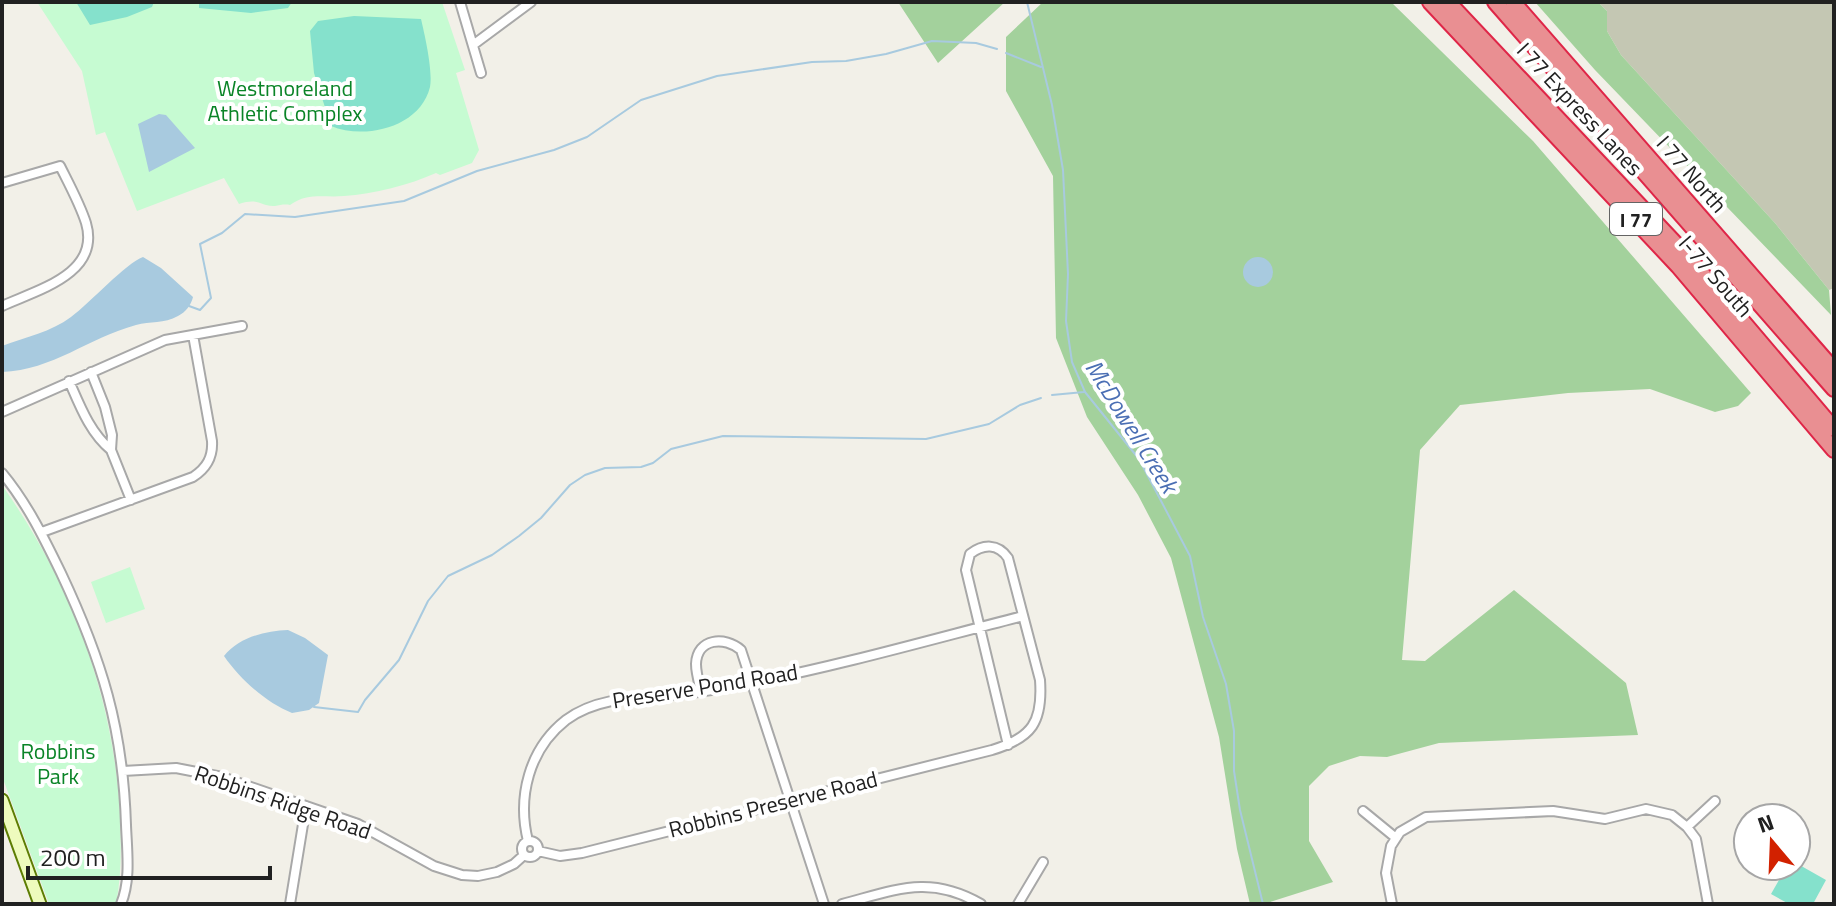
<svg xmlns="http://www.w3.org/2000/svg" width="1836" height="906" font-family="'Titillium Web',sans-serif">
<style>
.construction{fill:#c4c7b3}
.forest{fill:#a3d19c}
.park{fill:#c6fbd2}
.pitch{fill:#85e1cc}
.water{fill:#a8cadf}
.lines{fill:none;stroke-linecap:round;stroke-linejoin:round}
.stream{stroke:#a8cadf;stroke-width:2}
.minor-casing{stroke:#a8a8a8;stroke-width:12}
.secondary-casing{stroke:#5d7d03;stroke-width:15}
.motorway-casing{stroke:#df2648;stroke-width:18}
.minor{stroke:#fff;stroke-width:8}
.secondary{stroke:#eefbbd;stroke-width:11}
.motorway{stroke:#e98f92;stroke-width:14}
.labels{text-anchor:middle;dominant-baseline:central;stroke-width:8;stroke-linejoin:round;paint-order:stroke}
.shield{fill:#fff;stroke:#646464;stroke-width:2}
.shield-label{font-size:20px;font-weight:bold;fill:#212121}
.park-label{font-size:22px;fill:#0a8427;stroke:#fff}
.street-label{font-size:22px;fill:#212121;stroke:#fff}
.water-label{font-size:24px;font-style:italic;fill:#4b6fb4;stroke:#fff}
</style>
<rect width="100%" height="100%" fill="#f2f0e8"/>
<!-- construction -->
<path class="construction" d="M1598,2H1834V288L1829,290L1775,223L1621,55L1607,31V11Z"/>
<!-- forest -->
<path class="forest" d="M898,2H1005L938,63Z
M1043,2H1391L1533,141L1751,393L1738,406L1715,412L1650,389L1568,393L1460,405L1420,450L1402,660L1425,661L1514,590L1626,683L1638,735L1439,743L1387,757L1360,756L1329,766L1309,786V841L1333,882L1264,904H1250L1237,849L1219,737L1171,558L1138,495L1087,417L1056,338L1053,176L1006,91V37Z
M1535,2H1598L1607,11V31L1621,55L1775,223L1829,290L1831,315L1595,70Z"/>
<!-- park -->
<path class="park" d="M37,2H442L465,70L456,73L479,150L472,163L440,175L436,173C409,185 374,194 344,196C324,198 308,192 290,205C285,204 280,205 275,206C260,207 260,197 239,204L224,178L137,211L105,132L96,135L82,71Z
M2,485C71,583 113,694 120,813C121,844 122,874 116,904H49L2,776Z
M130,567L145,609L106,623L91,582Z"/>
<!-- pitch -->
<path class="pitch" d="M76,2H154L152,7L127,17L90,25Z
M199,2H292L288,8L251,13L199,8Z
M354,16L421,19C425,36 433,71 430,87C420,128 364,140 331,126L314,73L310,31L318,21Z
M1796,863L1826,880L1813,904H1789L1771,894L1787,866H1796Z"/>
<!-- water -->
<path class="water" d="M159,114L166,115L195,148L149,172L138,124Z
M1243 272a15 15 0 1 1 30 0a15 15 0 1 1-30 0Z
M143,257L161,268L193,297C191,305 186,312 178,316C164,324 150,321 136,325C88,338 53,370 2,372V346C26,337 51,332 71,317C90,303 126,263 143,257Z
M288,630L305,638L328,655L319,703L309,710L292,713C266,703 239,678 224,656C239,637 265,631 288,630Z"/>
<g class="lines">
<!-- stream -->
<path class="stream" d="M1027,2L1052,105L1063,170L1068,274L1066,321L1072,362L1085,392L1139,459L1190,556L1203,617L1226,684L1234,731V771L1240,810L1263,904
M1006,53L1041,67
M189,306L200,310L211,298L200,244L222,233L245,214L295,217L404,201L477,171L554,150L587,137L641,100L717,76L812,62L846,61L886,54L932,41L976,43L997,49
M1052,395L1084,392
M314,707L358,712L365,700L399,660L428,601L448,576L492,555L519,536L541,518L570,485L585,475L605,468L641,467L653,463L671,449L723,436L926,439L989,424L1020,405L1041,398"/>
<defs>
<path id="minor" d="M460,2L481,73
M473,45L531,2
M2,183L60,166C69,184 80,204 86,223C101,274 37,290 2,306
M91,372L105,407L112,435L111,450L131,500
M69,381C80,406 90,433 111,450
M2,412L165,340L242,326
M2,473C27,503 44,538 61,573C102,660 123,728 126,825C127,851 131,880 121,904
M42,532L193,477C207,468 213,457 212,441L193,335
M701,691C699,683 696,673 696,664C697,638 725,636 741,650L824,904
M123,771L176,768L222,777L358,824L434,866L462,875L478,876L497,872L514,864L524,855
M1363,811L1396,838
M1687,827L1715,801
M522 849a8 8 0 1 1 16 0a8 8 0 1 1-16 0Z
M528,841C517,797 529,749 566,720C599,695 645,698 684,694C706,691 729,688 750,683C842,665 933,639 1023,616
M538,851L560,856L582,853L992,750C1032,738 1043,722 1040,680L1008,558C998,543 983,544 970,554L966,570L1008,745
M290,904L306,806
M842,904C896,890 929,874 981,904
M1018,904L1043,862
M1392,904L1386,873L1391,846L1400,832L1426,817L1553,811L1605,819L1646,809L1672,815L1687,827L1696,839L1708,904"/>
<path id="secondary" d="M2,800L40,904"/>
<path id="motorway" d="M1430,2L1678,266L1834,450
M1448,2L1688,257L1834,429
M1495,2L1834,389
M1513,2L1834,370"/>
</defs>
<!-- minor casing -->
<use href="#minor" class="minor-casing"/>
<!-- secondary casing -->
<use href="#secondary" class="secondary-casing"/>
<!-- motorway casing -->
<use href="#motorway" class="motorway-casing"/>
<!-- minor -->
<use href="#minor" class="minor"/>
<!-- secondary -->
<use href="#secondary" class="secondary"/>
<!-- motorway -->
<use href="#motorway" class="motorway"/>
</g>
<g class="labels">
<!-- shield labels -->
<rect class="shield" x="1610" y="203" width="52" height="32" rx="6"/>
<g class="shield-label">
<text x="1636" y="219">I 77</text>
</g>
<!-- park labels -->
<g class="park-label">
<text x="285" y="88">Westmoreland<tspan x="285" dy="25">Athletic Complex</tspan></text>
<text x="58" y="751">Robbins<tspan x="58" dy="25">Park</tspan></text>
</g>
<!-- street labels -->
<g class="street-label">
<text transform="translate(1580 109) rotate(47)">I 77 Express Lanes</text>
<text transform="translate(1692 174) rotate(49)">I 77 North</text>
<text transform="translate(1716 276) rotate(49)">I-77 South</text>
<text transform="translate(705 686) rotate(-9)">Preserve Pond Road</text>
<text transform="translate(283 802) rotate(19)">Robbins Ridge Road</text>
<text transform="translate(773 804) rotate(-14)">Robbins Preserve Road</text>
</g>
<!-- water labels -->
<g class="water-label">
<text transform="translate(1132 426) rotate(58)">McDowell Creek</text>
</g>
</g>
<!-- border -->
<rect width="1836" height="906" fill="none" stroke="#212121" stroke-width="8"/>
<!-- north arrow -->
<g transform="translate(1772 842) rotate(341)"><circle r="38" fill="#ffffff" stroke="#a6a6a6" stroke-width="2"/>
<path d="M0-6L14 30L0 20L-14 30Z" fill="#d22100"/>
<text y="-12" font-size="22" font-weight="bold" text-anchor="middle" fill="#212121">N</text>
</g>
<!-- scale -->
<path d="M28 866v12h242v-12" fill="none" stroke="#212121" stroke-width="4"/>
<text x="40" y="866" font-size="24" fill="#212121" stroke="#ffffff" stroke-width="6" paint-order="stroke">200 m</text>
</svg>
